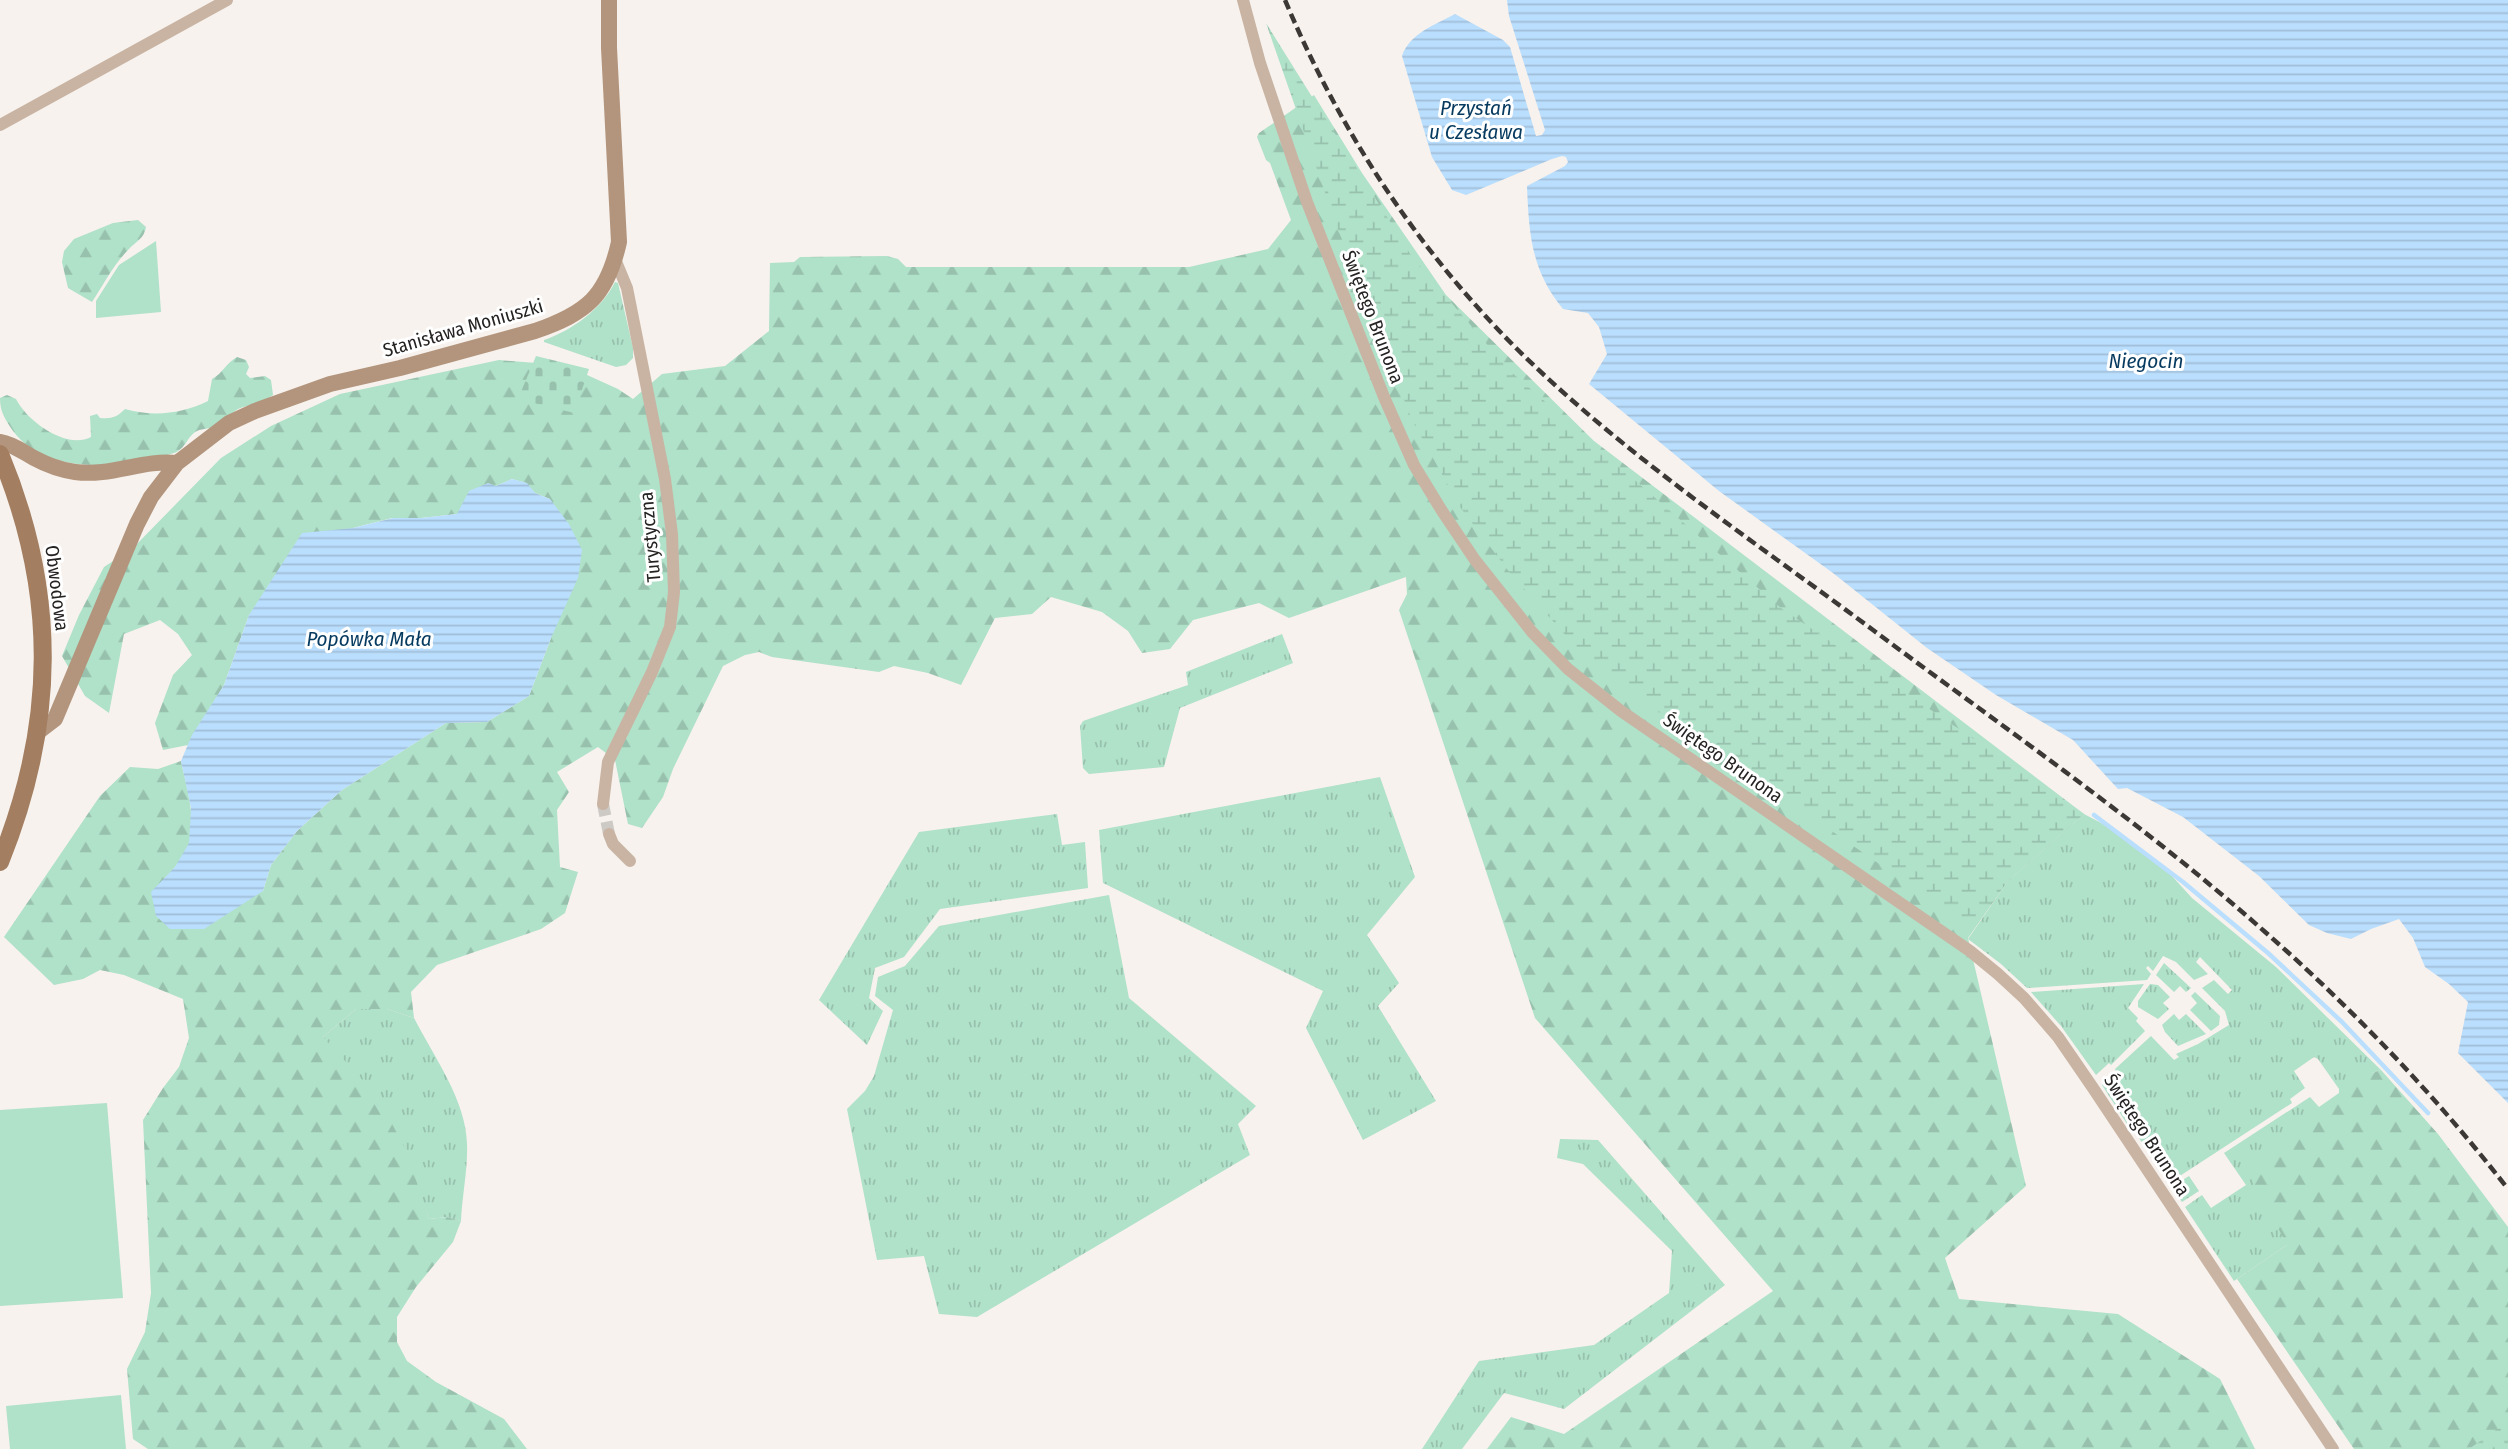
<svg xmlns="http://www.w3.org/2000/svg" width="2508" height="1449" font-family="'Fira Sans Condensed',sans-serif">
<style>
.grass{fill:url(#grass-tufts)}
.forest{fill:url(#forest-firs)}
.wetland{fill:url(#wetland-marsh)}
.cemetery{fill:url(#cemetery-stones)}
.pitch{fill:#b0e1c9}
.water{fill:url(#water-rules)}
.lines{fill:none;stroke-linecap:round;stroke-linejoin:round}
.stream{stroke:#badefd;stroke-width:4.5}
.street-tunnel{stroke:#cdc9c4;stroke-width:12;stroke-dasharray:12 6;stroke-linecap:butt}
.street{stroke:#c9b4a4;stroke-width:12}
.secondary{stroke:#b3957d;stroke-width:16}
.primary{stroke:#a37e61;stroke-width:18}
.rail{stroke:#3b3836;stroke-width:4.5;stroke-dasharray:10 5;stroke-linecap:butt}
.labels{text-anchor:middle;dominant-baseline:central;stroke-width:6;stroke-linejoin:round;paint-order:stroke}
.street-label{font-size:19px;fill:#252321;stroke:#fff}
.water-label{font-size:21px;font-style:italic;fill:#063a5f;stroke:#fff}
</style>
<defs>
<pattern id="grass-tufts" width="24" height="20" patternUnits="userSpaceOnUse" patternTransform="scale(1.75)"><rect width="24" height="20" fill="#b0e1c9"/><path d="M3 7l-1-3M5 7V3M7 7l1-3M15 17l-1-3M17 17v-4M19 17l1-3" fill="none" stroke="#97c1ac"/></pattern>
<pattern id="forest-firs" width="22" height="20" patternUnits="userSpaceOnUse" patternTransform="scale(1.75)"><rect width="22" height="20" fill="#b0e1c9"/><path d="M5 1l3.5 6h-7zM16 11l3.5 6h-7z" fill="#97c1ac"/></pattern>
<pattern id="wetland-marsh" width="20" height="14" patternUnits="userSpaceOnUse" patternTransform="scale(1.75)"><rect width="20" height="14" fill="#b0e1c9"/><path d="M1 5h8M5 5V1M11 12h8M15 12V8" fill="none" stroke="#97c1ac"/></pattern>
<pattern id="cemetery-stones" width="16" height="16" patternUnits="userSpaceOnUse" patternTransform="scale(1.75)"><rect width="16" height="16" fill="#b0e1c9"/><path d="M2 7V4a2 2 0 0 1 4 0v3zM10 15v-3a2 2 0 0 1 4 0v3z" fill="#97c1ac"/></pattern>
<pattern id="water-rules" width="6" height="5" patternUnits="userSpaceOnUse" patternTransform="scale(1.75)"><rect width="6" height="5" fill="#badefd"/><path d="M0 2.5h6" fill="none" stroke="#a0bed9"/></pattern>
</defs>
<rect width="100%" height="100%" fill="#f7f2ed"/>
<!-- grass -->
<path class="grass" d="M615,282L618,283L633,348V358L626,365L616,367L544,342V340C571,331 602,309 615,282Z
M1282,634L1293,663L1180,708L1164,767L1089,774L1083,768L1080,726L1083,721L1188,685L1186,672Z
M1380,777L1415,877L1367,935L1399,983L1378,1006L1436,1101L1363,1140L1306,1028L1323,991L1103,883L1099,830Z
M1057,814L1062,845L1085,842L1088,888L940,909L904,957L875,968L869,998L883,1011L867,1045L819,1000L919,832Z
M2084,814L2107,826L2171,875L2192,898L2276,967L2381,1070L2372,1073L2287,1245L2234,1281L2185,1207L2202,1195L2211,1208L2246,1185L2224,1153L2310,1097L2319,1107L2339,1093V1089L2318,1059L2314,1057L2294,1071L2305,1088L2290,1099L2292,1103L2169,1183L2135,1132L2143,1127L2139,1121L2129,1127L2102,1085L2116,1071L2115,1069L2151,1036L2174,1060L2179,1057L2176,1054L2198,1044L2229,1025L2225,1011L2202,988L2214,980L2228,994L2232,990L2200,957L2196,962L2208,974L2194,980L2176,962L2163,956L2153,971L2148,966L2146,968L2151,974L2147,980L2027,988L2001,964L1968,939L2008,881Z
M1109,895L1129,998L1256,1106L1238,1124L1250,1155L977,1317L939,1314L924,1256L877,1260L847,1109L865,1091L874,1076L893,1010L875,996L878,977L905,966L939,926Z
M2164,963L2191,988L2186,992L2180,986L2174,992L2156,975Z
M2144,984L2128,1008L2138,1018L2136,1021L2145,1031L2111,1065L2109,1063L2096,1075L2061,1026L2031,992Z
M2150,984L2158,985L2170,997L2163,1003L2169,1009L2158,1019L2138,1007V1001Z
M2195,992L2220,1016L2219,1025L2211,1031L2190,1010L2197,1003L2191,996Z
M356,1009H387L414,1018C434,1057 466,1100 467,1144C468,1169 462,1196 461,1221L447,1217L429,1219L418,1189L323,1037Z
M2174,1014L2179,1020L2186,1014L2206,1034L2178,1046L2165,1032L2162,1025Z
M1560,1139L1598,1140L1725,1285L1564,1409L1504,1393L1462,1449H1422L1479,1361L1594,1345L1669,1293L1672,1251L1583,1164L1557,1158Z
M2189,1176L2199,1191L2182,1202L2171,1187Z"/>
<!-- forest -->
<path class="forest" d="M1314,95L1362,173L1446,295L1594,441L2084,814L2008,881L1968,938L2026,1186L1945,1258L1959,1299L2118,1314L2220,1379L2255,1449H1487L1511,1417L1564,1434L1773,1291L1535,1018L1399,610L1407,594L1406,577L1289,618L1259,603L1193,620L1170,649L1142,653L1128,631L1102,612L1051,597L1032,614L995,618L961,685L928,673L894,666L879,672L772,657L759,652L745,655L723,666L673,769L663,797L642,828L628,824L615,760L598,747L557,772L569,792L557,810L560,867L578,872L565,913L541,929L437,965L411,992L414,1018L387,1009H356L323,1037L377,1096L406,1150L429,1219L447,1217L461,1221L453,1242L416,1287L397,1317V1342L407,1361L436,1382L504,1419L527,1449H148L133,1439L127,1369L145,1332L151,1293L143,1120L163,1088L179,1067L189,1038L183,999L124,975L100,970L83,979L54,985L4,937L100,796L130,767L158,769L181,761C186,785 197,820 189,844C182,863 165,878 152,892L263,891L271,865L297,831L342,790L446,723L487,722L529,696L551,638L550,499L535,493L526,483L512,479L496,486L457,514L421,518H392L353,528L249,615L224,685L188,745L163,750L155,723L173,675L192,655L178,634L160,620L124,634L109,713L85,696L62,656L79,615L104,567L133,548L221,458L271,426L340,394L499,360L536,363L576,370L618,389L633,399L662,374L725,366L769,331L770,263L794,262L800,257L887,256L898,259L906,267H1189L1268,249L1291,220L1270,163L1266,160L1257,137L1259,133Z
M138,220L146,227C144,239 136,241 129,249C113,265 104,284 92,302L68,288L62,262L64,251L74,239L113,223Z
M237,357L246,360L249,367L246,374L250,378L265,376L271,380L273,395C263,403 250,404 238,409C230,414 225,421 217,426C211,429 203,428 197,431C187,436 186,449 174,453C126,468 47,477 13,431C5,419 0,412 0,398L7,395L16,399C27,421 66,450 91,437L90,416L97,414L100,418C112,419 117,417 125,409C154,417 181,414 208,401L212,379C223,373 226,363 237,357Z
M2381,1070L2438,1134L2508,1227V1449H2354L2237,1279L2287,1245L2252,1178L2372,1073Z"/>
<!-- wetland -->
<path class="wetland" d="M1266,23L1412,257L1510,371L1781,608L2084,814L2008,881L1973,929L1591,664L1510,573L1460,507L1412,420L1336,224Z
M2508,1421V1449H2469Z"/>
<!-- cemetery -->
<path class="cemetery" d="M536,356L589,369L574,413L518,399Z"/>
<!-- pitch -->
<path class="pitch" d="M156,241L161,312L96,318V301L119,265Z
M107,1103L123,1298L0,1306V1110Z
M121,1395L126,1449H10L6,1406Z"/>
<!-- water -->
<path class="water" d="M1507,0H2508V1103L2458,1053L2468,1002L2449,984L2425,967L2413,938L2399,919L2371,929L2351,939L2327,933L2309,925L2259,876L2183,817L2127,788L2118,789L2073,740L1996,695L1927,648L1833,573L1719,491L1589,384L1607,354L1599,327L1588,313L1563,309C1531,270 1529,234 1527,186L1565,166L1568,162L1566,157L1562,156L1552,159L1466,195L1452,190L1432,157L1402,56C1410,33 1435,25 1455,14L1503,40L1510,47L1536,136L1542,135L1545,130L1509,16Z
M512,479L527,483L535,493L550,499L569,524L582,550L578,578L551,638L529,696L487,722L446,723L342,790L297,831L271,865L263,891L204,929H170L156,916L151,892L175,867L189,843L191,808L181,761L192,735L224,685L249,615L302,533L353,528L393,518H421L457,514L469,491L488,483L496,486Z"/>
<g class="lines">
<!-- stream -->
<path class="stream" d="M2094,815L2183,882L2268,953L2342,1022L2428,1113"/>
<!-- street-tunnel -->
<path class="street-tunnel" d="M603,804L609,834"/>
<!-- street -->
<path class="street" d="M1243,0L1260,63L1307,202L1384,397L1414,465L1442,511L1475,560L1532,632L1568,669L1621,711L1970,951L1998,974L2024,998L2058,1037L2093,1088L2333,1449
M0,125L227,0
M603,804L608,762L652,672L670,627L674,592L672,534L665,479L627,288L615,259
M609,834L613,844L630,861"/>
<!-- secondary -->
<path class="secondary" d="M0,442C13,444 23,452 34,458C47,465 61,470 75,472C111,477 143,459 177,463
M38,732L55,719L137,524L151,497L177,463L229,423L255,411L330,384L400,368L535,331C587,313 607,296 619,242L609,48V0"/>
<!-- primary -->
<path class="primary" d="M0,454C58,593 56,724 0,862"/>
<!-- rail -->
<path class="rail" d="M1285,0C1339,129 1415,246 1513,345C1621,453 1751,539 1873,630C2004,728 2141,822 2264,931C2353,1009 2435,1095 2508,1189"/>
</g>
<g class="labels">
<!-- street labels -->
<g class="street-label">
<text transform="translate(1373 317) rotate(69)">Świętego Brunona</text>
<text transform="translate(463 328) rotate(-16)">Stanisława Moniuszki</text>
<text transform="translate(650 537) rotate(-95)">Turystyczna</text>
<text transform="translate(57 588) rotate(83)">Obwodowa</text>
<text transform="translate(1723 758) rotate(35)">Świętego Brunona</text>
<text transform="translate(2147 1135) rotate(57)">Świętego Brunona</text>
</g>
<!-- water labels -->
<g class="water-label">
<text x="1476" y="108">Przystań<tspan x="1476" dy="24">u Czesława</tspan></text>
<text x="2146" y="361">Niegocin</text>
<text x="369" y="639">Popówka Mała</text>
</g>
</g>
</svg>
